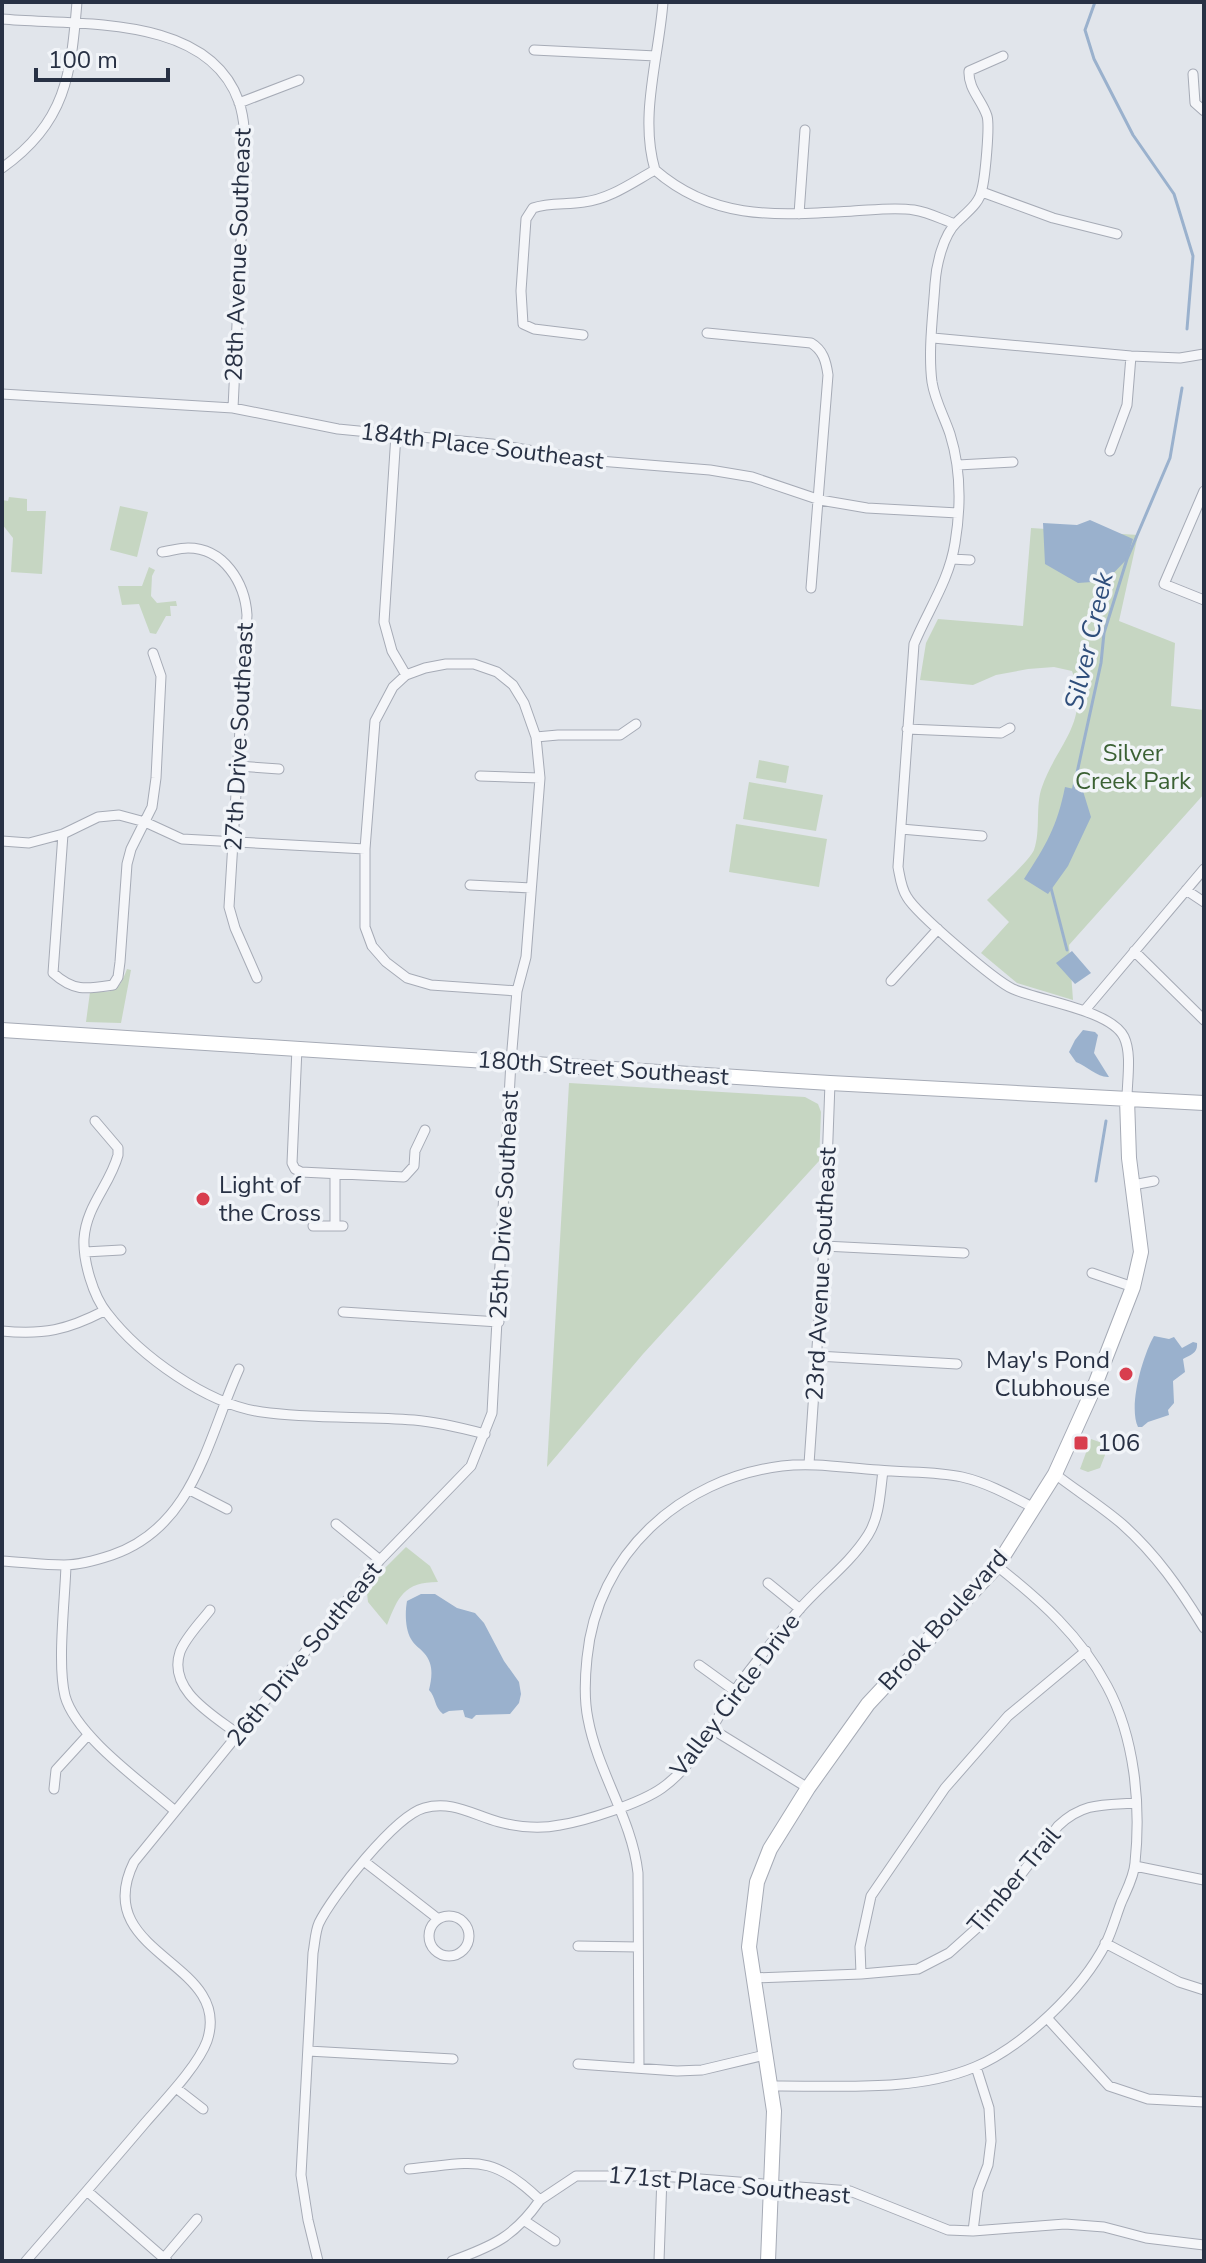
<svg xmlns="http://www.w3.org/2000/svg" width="1206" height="2263" font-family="'Nunito Sans',sans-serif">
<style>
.green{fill:#c6d6c2}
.water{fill:#9ab1cd}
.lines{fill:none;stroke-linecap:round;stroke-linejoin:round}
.stream{stroke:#9ab1cd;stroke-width:3}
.street-casing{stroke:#a6abb6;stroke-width:11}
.secondary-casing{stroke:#a6abb6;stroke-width:16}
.street{stroke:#f5f6f9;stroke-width:9}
.secondary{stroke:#fff;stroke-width:14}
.poi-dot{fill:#d83e4e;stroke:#f1f4f8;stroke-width:3}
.labels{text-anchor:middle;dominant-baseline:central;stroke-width:7;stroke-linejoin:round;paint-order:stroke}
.street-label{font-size:24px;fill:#283144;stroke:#f1f4f8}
.park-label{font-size:24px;fill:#3b6134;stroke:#f1f4f8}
.poi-label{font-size:24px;fill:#283144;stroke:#f1f4f8;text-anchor:start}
.water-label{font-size:26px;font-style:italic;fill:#2f4e7b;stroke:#f1f4f8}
</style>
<rect width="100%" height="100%" fill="#e1e5eb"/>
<!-- green -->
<path class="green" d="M9,497L27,499V511H46L42,574L11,572L13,538L2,524V500L8,501Z
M120,506L148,512L137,557L110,550Z
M1031,528L1138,535L1119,621L1175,643L1171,706L1204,710V794L1069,945L1073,1000L1017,983L981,953L1009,922L987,900C997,890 1030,860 1034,850C1041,830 1035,806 1042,787C1057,744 1091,722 1072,671L1054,667L1028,669L996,675L973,685L920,680L926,643L938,619L1023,626Z
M149,567L155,570L152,576L151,596L157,603L176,601L177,606H170L171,616H166L156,634L150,633L139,604L122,605L118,586H142Z
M759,760L789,766L786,783L756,778Z
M749,782L823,795L816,831L743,819Z
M736,824L827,839L819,887L729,872Z
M127,969L131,970L121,1023L86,1022L90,992C115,992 118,993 127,969Z
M569,1083L805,1097L818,1104L821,1112L819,1161L643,1354L547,1467Z
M1091,1439L1105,1444V1455L1100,1468L1088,1472L1080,1469Z
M406,1547L430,1566L438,1582C404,1582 398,1597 387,1625L368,1602L367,1593L382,1571Z"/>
<!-- water -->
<path class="water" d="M1090,520L1133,539L1127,559L1106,581L1078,583L1045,564L1043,523L1077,525Z
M1065,787L1083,791L1091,817L1068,866L1048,894L1024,879C1046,845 1057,827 1065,787Z
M1072,951L1091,973L1075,984L1056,963Z
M1083,1030L1095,1032L1098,1035L1094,1053L1109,1077C1098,1078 1087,1066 1076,1062L1069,1052L1075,1040Z
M1154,1336L1169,1339L1174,1337L1182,1348L1193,1342L1197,1343C1198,1353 1191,1355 1183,1359L1185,1372L1173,1381L1174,1403L1168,1410L1169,1415L1148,1422L1142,1427H1138C1128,1406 1143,1355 1154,1336Z
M421,1594H435L457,1608L475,1613L484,1623L504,1661L519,1682L521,1694L519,1703L510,1714L476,1715L472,1719L465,1717L463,1710L449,1711L443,1714C434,1707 436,1697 429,1690C432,1677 434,1664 424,1653C420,1648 414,1645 411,1639C405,1629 405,1612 407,1601Z"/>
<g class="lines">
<!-- stream -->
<path class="stream" d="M1095,2L1085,30L1094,59L1133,135L1174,194L1193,256L1187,329
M1073,791L1101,663L1104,633L1127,559L1170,458L1182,388
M1051,888L1067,950
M1096,1181L1106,1121"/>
<defs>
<path id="street" d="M2,19C77,26 208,13 239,102C245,120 245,139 245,157L233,408
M534,50L656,56
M1003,56L969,71C968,89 982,100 987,116C990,126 985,177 982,189C980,203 967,212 957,222C943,235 936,266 935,284C933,315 928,351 932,382C935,401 944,416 950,434C961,469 961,507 955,543C949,581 928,610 914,644L898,867C900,877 901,888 907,897C916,913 995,981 1013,989C1040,1001 1111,1010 1124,1037C1132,1054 1127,1080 1127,1099
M1193,74L1195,103L1204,111
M239,103L299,80
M2,168C66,123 71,74 77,2
M655,170C715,222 779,215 853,211C873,210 894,207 914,210C928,212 941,219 955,224
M655,170C639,116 659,57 663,2
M982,192L1053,218L1117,234
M799,214L805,130
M707,333L811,343C823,350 826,361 828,375L811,588
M583,335L534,329L523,324L521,291L526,219L533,208C550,202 567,205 584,202C610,199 633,182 655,170
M933,338L1131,356L1180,358L1204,354
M2,394L233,408L338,429L492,444L587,460L710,470L752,477L820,500L867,508L958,513
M396,434L384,622L392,651L406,675
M1110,451L1127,405L1131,356
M958,465L1013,462
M1204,491L1164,584L1204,600
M162,552C170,551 180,548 188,548C224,548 245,583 247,615L229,907L235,928L257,978
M952,559L970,560
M907,729L1001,733L1010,728
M536,737L558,735H620L636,724
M237,766L279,769
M480,776L540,778
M901,829L982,836
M63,834L53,973C74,992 87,989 113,985L118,977L120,962L127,864L131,849L152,807L156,778L161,676L153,653
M2,841L29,843L63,834L98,817L119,815L145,822L182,839L365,849
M470,885L531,888
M1186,890L1204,902
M1134,951L1204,1020
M891,981L938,929
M1085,1010L1204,869
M297,1048L292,1163L295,1169L301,1172L404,1177L414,1166L415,1151L425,1130
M95,1121L118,1148V1155C110,1185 86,1206 84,1239C83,1261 93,1296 107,1313C140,1356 208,1405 262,1412C312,1419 364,1416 414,1420C438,1422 462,1428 485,1434
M1133,1185L1154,1181
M313,1226H343
M335,1226V1174
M824,1246L964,1253
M85,1252L121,1250
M1092,1273L1133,1287
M343,1312L499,1322
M2,1331C44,1335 67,1330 104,1311
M817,1356L957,1364
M809,1464L824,1246L830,1083
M1055,1474C1077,1491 1101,1506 1122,1524C1156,1554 1180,1589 1204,1628
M190,1490L227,1509
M336,1524L380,1560
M2,1561C22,1562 43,1565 64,1565C79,1565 97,1560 112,1555C194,1527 207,1440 239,1369
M66,1565C65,1600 57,1664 65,1696C76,1736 143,1783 175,1811
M768,1583L800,1609
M210,1610C200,1623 185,1638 180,1652C167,1691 215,1716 239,1735
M699,1665L735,1691
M712,1729L808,1788
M54,1789L56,1770L88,1735
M365,1862L437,1918
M1135,1866L1204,1880
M429 1936a20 20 0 1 1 40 0a20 20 0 1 1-40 0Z
M1105,1943L1179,1982L1204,1990
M578,1946L638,1947
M861,1974L860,1947L871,1896L945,1788L1008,1716L1086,1651
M752,1978L861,1974L918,1969L949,1953L987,1919L1058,1826C1083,1802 1104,1805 1136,1803
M1048,2019L1109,2086L1148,2099L1204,2102
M308,2051L453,2059
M578,2064L677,2071L702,2070L765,2055
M639,2068L638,1873C632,1819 598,1773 588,1719C584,1700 585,1677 587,1658C597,1554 680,1479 782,1466C814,1462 846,1468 878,1470C906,1473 935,1471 962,1477C988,1483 1011,1496 1034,1508
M770,2086C837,2085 913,2093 975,2067C1024,2046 1082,1990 1106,1943C1112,1931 1116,1916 1121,1903C1126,1891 1134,1877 1135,1863C1141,1805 1135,1738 1107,1686C1080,1635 1041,1601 997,1566
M176,2088L203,2109
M409,2169C474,2163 490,2152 540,2200L576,2176H662L850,2191L948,2230L973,2231L1065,2224L1104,2227L1146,2238L1204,2245
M87,2191L167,2261
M525,2221L555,2241
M973,2231L978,2191L988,2165L991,2141L989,2108L976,2067
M164,2258L197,2219
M26,2261C66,2215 106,2169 145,2123C163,2102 198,2066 207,2041C234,1961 88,1955 134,1862L380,1560L471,1466L492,1413L511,1061L517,991L526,957L540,778L536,737L524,703L513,685L497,672L474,664H446L425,668L406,675L393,687L375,721L365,849V927L372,946L386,962L407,978L431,985L517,991
M318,2261L308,2220L301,2175L313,1953C315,1943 315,1932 319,1923C332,1896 395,1816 424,1808C452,1800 473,1815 499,1822C518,1827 541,1829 560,1825C586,1821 641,1803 662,1788C696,1764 712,1725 734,1692C753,1664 776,1637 798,1611C820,1585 849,1565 868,1535C880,1516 880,1492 883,1471
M452,2261C493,2246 514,2237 540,2200
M659,2261L662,2176"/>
<path id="secondary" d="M2,1030L830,1083L1204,1103
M768,2261L774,2111L749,1947L757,1882L770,1849L808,1788L868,1704L997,1566L1055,1474L1093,1390L1133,1287L1141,1252L1129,1158L1127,1099"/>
</defs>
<!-- street casing -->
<use href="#street" class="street-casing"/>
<!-- secondary casing -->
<use href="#secondary" class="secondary-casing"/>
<!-- street -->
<use href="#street" class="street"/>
<!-- secondary -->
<use href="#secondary" class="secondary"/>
</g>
<!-- markers -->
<g class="poi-dot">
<circle cx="203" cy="1199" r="8"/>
<circle cx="1126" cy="1374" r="8"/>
<rect x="1073" y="1435" width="16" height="16" rx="4"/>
</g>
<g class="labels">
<!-- street labels -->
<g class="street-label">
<text transform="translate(238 255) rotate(-88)">28th Avenue Southeast</text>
<text transform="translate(482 446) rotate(7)">184th Place Southeast</text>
<text transform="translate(239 737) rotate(-87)">27th Drive Southeast</text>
<text transform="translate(603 1068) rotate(4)">180th Street Southeast</text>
<text transform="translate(504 1205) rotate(-87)">25th Drive Southeast</text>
<text transform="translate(821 1274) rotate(-87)">23rd Avenue Southeast</text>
<text transform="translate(943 1620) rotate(-48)">Brook Boulevard</text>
<text transform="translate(304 1654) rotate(-51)">26th Drive Southeast</text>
<text transform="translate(735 1695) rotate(-53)">Valley Circle Drive</text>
<text transform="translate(1014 1880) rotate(-50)">Timber Trail</text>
<text transform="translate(729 2185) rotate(5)">171st Place Southeast</text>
</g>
<!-- park labels -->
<g class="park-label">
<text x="1133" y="753">Silver<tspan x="1133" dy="28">Creek Park</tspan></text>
</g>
<!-- poi labels -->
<g class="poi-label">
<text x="219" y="1185">Light of<tspan x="219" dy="28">the Cross</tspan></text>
<text x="1110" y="1360" text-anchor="end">May's Pond<tspan x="1110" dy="28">Clubhouse</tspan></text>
<text x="1097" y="1443">106</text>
</g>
<!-- water labels -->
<g class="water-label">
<text transform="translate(1089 641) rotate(-77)">Silver Creek</text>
</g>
</g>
<!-- border -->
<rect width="1206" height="2263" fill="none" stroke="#283144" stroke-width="8"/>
<!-- scale -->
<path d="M36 68v12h132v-12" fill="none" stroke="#283144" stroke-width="4"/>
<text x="48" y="68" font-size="24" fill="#283144" stroke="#f1f4f8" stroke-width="6" paint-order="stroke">100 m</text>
</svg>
